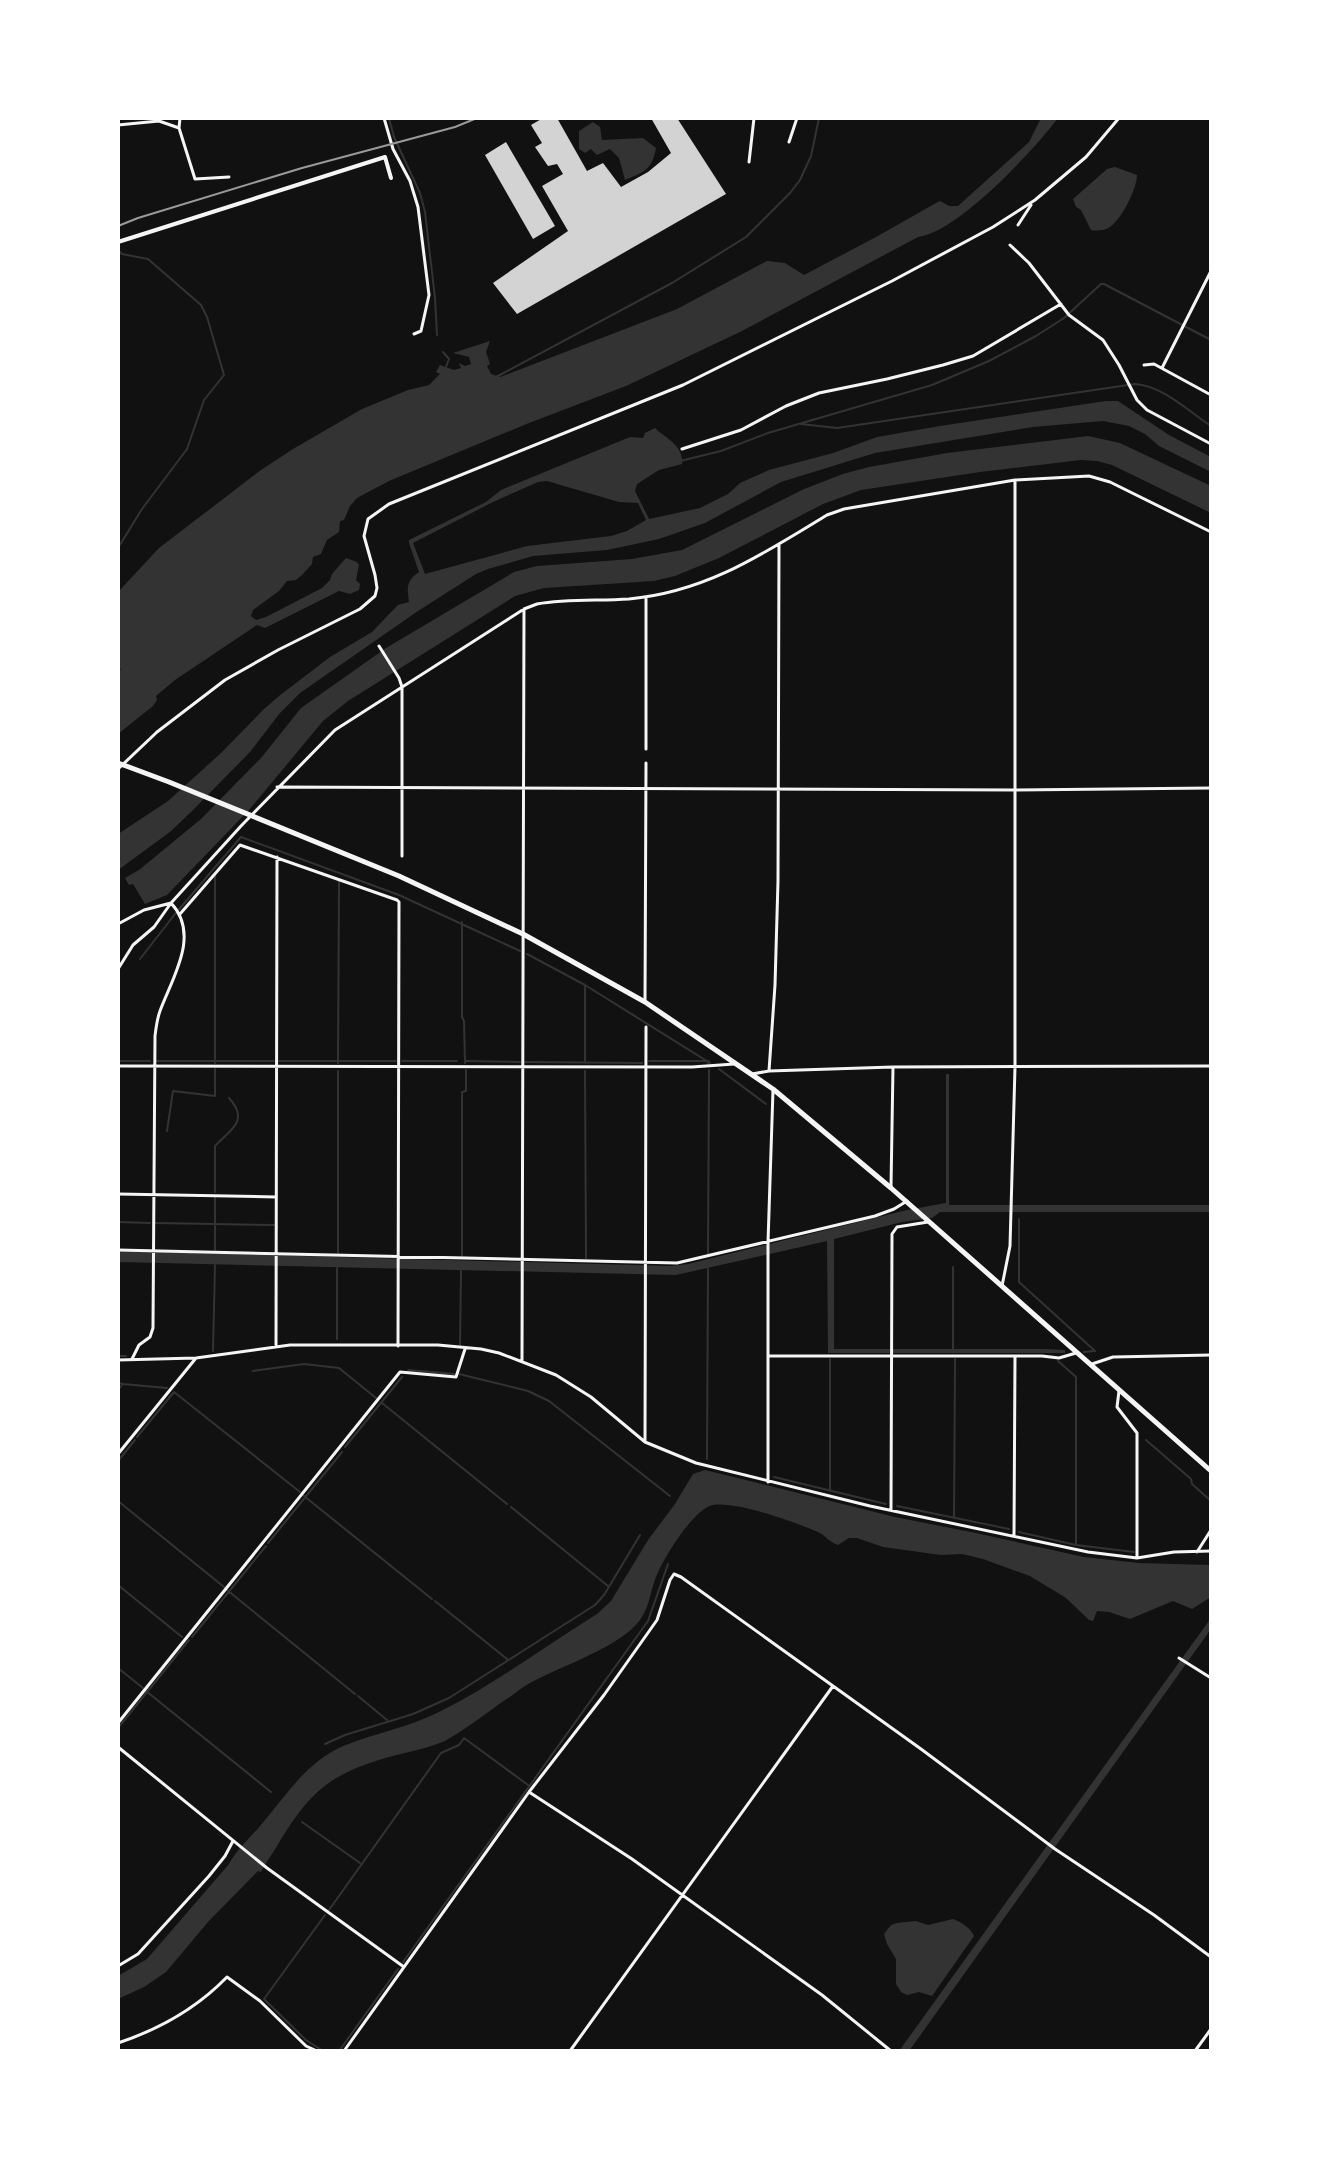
<svg xmlns="http://www.w3.org/2000/svg" width="1329" height="2169" font-family="Signika,sans-serif">
<style>
.water{fill:#333;fill-rule:evenodd}
.lines{fill:none;stroke-linecap:round;stroke-linejoin:round}
.stream{stroke:#333;stroke-width:2}
.building{fill:#d3d3d3}
.minor{stroke:#f5f5f5;stroke-width:3}
.tertiary{stroke:#f5f5f5;stroke-width:4}
.trunk{stroke:#f5f5f5;stroke-width:5}
.rail{stroke:#9a9a9a;stroke-width:2}
</style>
<rect width="100%" height="100%" fill="#111"/>
<!-- water -->
<path class="water" d="M1041,118H1058C1034,150 958,232 918,237L740,332L626,386L529,423L389,481L357,498L350,506L344,520L340,521L339,532L327,540L321,554L313,557L312,564L302,575L296,580L287,581L279,591L253,610L251,616L256,620L266,617L322,588L330,580L332,574L346,558L357,562L359,565L356,580L360,584L359,590L350,594L339,591L265,628L257,625L175,680L156,696L157,700L153,706L118,734V672L121,669L118,668V592L159,548L261,470L293,449L362,409L408,390L429,385L440,374L436,372L440,365L454,370L461,368L459,363L465,366L471,364L469,357L453,353L490,341L486,352L490,364L487,366L491,374L500,377L677,309L767,261L785,263L804,275L876,237L936,203L940,201L949,206H958L1029,142Z
M593,122L600,127L602,140L643,138L656,148C652,170 644,172 625,180L619,158L610,149L597,155L591,149L585,153L579,149V131Z
M1115,167L1137,175C1137,188 1122,219 1110,227C1104,231 1098,231 1091,230L1081,210L1076,207L1073,199L1107,169Z
M1106,401H1118L1169,435L1211,457V472L1159,446L1145,434L1129,426L1103,421L1033,427L875,453L781,482L705,523L659,539L607,550L533,556L488,569L476,574L418,611L300,693L280,713L250,752L193,810L170,832L118,870V834L168,801L221,753L263,710L279,696L330,657L372,632L398,605L409,602C407,587 406,581 419,572L409,543V540L486,502L501,490L630,437L643,438L645,433L655,428C665,438 684,445 682,464L659,470L637,484L635,491L649,519L700,508L728,494L740,483L769,470L833,453L877,437L940,426ZM547,481L619,502L638,503L646,520L627,531L611,536L527,546L425,574L413,543L493,502L538,482Z
M1088,436L1120,443L1211,486V513L1112,465L1097,461L1081,460L980,472L861,490L823,504L719,558L675,576L654,581L544,588L515,596L348,701L323,721L249,810L167,895L145,904L133,884L129,885L125,878L139,870L201,819L261,758L301,708L386,648L514,572L537,566L632,559L682,550L804,489L843,474L869,467L947,453Z
M946,1074H949V1205H1211V1212H940L932,1218L902,1222L834,1239V1349H1044L1065,1350V1353H828L827,1241L676,1275L118,1262V1251L670,1266L688,1264L907,1210L946,1203Z
M705,1470L895,1517L976,1533L1084,1557L1139,1563L1211,1565V1597L1192,1609L1173,1601L1130,1619L1109,1612L1097,1611L1093,1621L1089,1620L1066,1598L1030,1576L983,1559L962,1554L941,1555L883,1547L857,1538H849L838,1545C829,1542 826,1536 818,1532C795,1522 736,1501 713,1505C694,1508 661,1561 655,1580C650,1593 649,1608 640,1620C622,1646 559,1667 530,1683C522,1687 514,1695 505,1700C485,1714 466,1729 445,1741C424,1750 401,1753 379,1760C324,1777 306,1798 277,1846C272,1855 265,1863 261,1872L258,1871L208,1922L166,1972L144,1987L118,1999V1976L147,1959L229,1864C237,1849 249,1839 260,1826C286,1796 305,1763 343,1746C375,1733 410,1727 441,1711C495,1684 545,1646 597,1614L611,1601L648,1540L675,1504L693,1474Z
M1211,1618V1629L909,2051H899Z
M953,1919C961,1922 971,1928 974,1936L932,1996L919,1992L907,1995L901,1992L896,1984V1959L887,1944L884,1934L891,1925L897,1923L916,1921L928,1925Z"/>
<g class="lines">
<!-- stream -->
<path class="stream" d="M389,118L394,137L420,193L425,212L435,298L437,335
M118,250L122,254L148,259L201,305L207,317L224,375L204,400L187,449L142,509L118,548
M443,352L449,359L446,367
M496,377L672,283L746,237L790,193L800,180L811,156L819,118
M801,424L837,428L1135,384C1163,386 1188,411 1211,426
M680,461L721,451L768,433L932,385L989,361L1036,336L1064,318L1101,284H1104L1211,340
M215,876V1063
M462,922V1017L464,1021L465,1063
M527,954L585,985L710,1063
M140,959L175,914L241,837L399,895L520,951
M585,985V1063
M118,1061H150
M156,1061H274
M279,1061H396
M402,1061H457
M466,1061L520,1062
M649,1061H709L708,1063
M525,1062L642,1063
M338,1063L339,881
M719,1069L766,1104
M585,1071L586,1258
M167,1131L173,1091L215,1096V1069
M215,1192V1146C230,1130 250,1121 229,1098
M1019,1219V1282L1095,1351
M118,1222L150,1223
M155,1223L274,1225
M215,1250V1197
M338,1253V1071
M708,1253L709,1070
M462,1256V1092L466,1091V1070
M337,1268V1339
M460,1345L461,1271
M953,1350V1267
M213,1351L215,1265
M1084,1352L1094,1351
M118,1356H126
M1058,1361L1076,1377V1545
M408,1370L454,1374
M253,1371L304,1364L339,1368L376,1398
M459,1374L528,1391L549,1401L670,1496
M118,1379L119,1383L123,1384L167,1388
M118,1390L122,1385
M382,1403L507,1504
M137,1437L174,1392L300,1492
M1146,1440L1191,1479L1192,1484L1211,1501
M345,1447L402,1377
M707,1459L708,1269
M118,1461L135,1440
M774,1477L886,1504
M830,1491V1359
M304,1496L432,1599
M118,1501L224,1587
M897,1506L1009,1529
M511,1507L608,1586
M954,1518L955,1359
M1019,1532L1076,1545L1134,1552
M268,1543L342,1452
M118,1585L182,1637
M227,1590L355,1694
M435,1601L507,1659
M192,1637L266,1546
M118,1668L143,1688
M146,1691L271,1792
M358,1696L387,1720
M118,1728L189,1640
M325,1744L345,1735L413,1714L449,1698L595,1605L604,1595L640,1535
M302,1822L360,1863
M329,1910L441,1753L459,1745L464,1738L528,1785
M403,1962L648,1621L668,1564
M323,2051L306,2040L264,1999L325,1915
M339,2051L398,1969"/>
</g>
<!-- building -->
<path class="building" d="M543,118H557L587,171L603,163L621,187L648,172L671,153L651,118H677L726,194L517,314L493,283L568,231L542,186L563,174L557,164L548,166L535,147L542,143L531,125Z
M506,142L555,226L533,239L485,155Z"/>
<g class="lines">
<!-- minor -->
<path class="minor" d="M180,118L179,128L195,179L229,177
M384,118L393,149L410,181L418,207L429,295L421,331L414,334
M118,125L159,121L179,128
M789,142L797,118
M749,162L754,118
M1018,225L1031,205
M1010,245L1029,263L1069,315L1103,340L1119,365L1137,400L1147,410L1211,444
M1144,365L1154,364L1211,395
M1162,368L1211,271
M682,449L741,430L786,406L819,393L887,379L943,365L973,356L1061,304
M379,646L399,678L402,687V856
M646,749V597
M118,769L157,732L225,680L278,650L360,609L375,596L377,588L375,575L364,536L368,519L389,504L683,385L892,281L993,227L1035,200L1086,157L1119,118
M277,787L1016,790L1211,788
M180,914L240,845L397,900L399,902L398,1346
M118,924L144,910L171,903
M118,969L133,945L154,927L171,903L241,826L335,730L524,609L537,604C567,599 598,601 629,599C706,592 763,554 827,515L844,509L1015,480L1089,476L1110,482L1211,532
M645,1000L646,763
M118,1066L692,1067L734,1064
M769,1071L775,985L778,881L779,544
M752,1074L769,1071L893,1067L1211,1066
M891,1187L893,1067
M118,1194L276,1197
M118,1250L677,1263L875,1216L894,1209L907,1201
M1002,1286L1010,1246L1015,1067V480
M276,1345L277,857
M768,1356H1042L1059,1358L1076,1353
M132,1359L139,1345L150,1337L153,1328L155,1036C156,1028 157,1019 160,1011C172,978 201,935 171,903
M118,1360L196,1358L290,1345H438L481,1349L499,1353L556,1375L591,1397L645,1442L696,1463L870,1506L1088,1552L1137,1558L1174,1552L1211,1551
M522,1361L524,609
M1092,1364L1113,1357L1211,1355
M1119,1391L1117,1407L1137,1433V1558
M645,1442L646,1027
M118,1454L196,1358
M768,1482V1242L773,1090
M891,1510L892,1234L897,1227L928,1222
M1014,1536L1015,1356
M1197,1552L1211,1530
M1179,1658L1211,1678
M118,1723L400,1372L456,1377L465,1349
M118,1747L267,1868L404,1967
M529,1792L632,1859L822,1995L891,2051
M118,1966L138,1954L209,1876L225,1856L233,1841
M118,2043C160,2029 196,2009 227,1977L260,2001L306,2046L317,2051
M344,2051L529,1792L604,1695L657,1620L670,1580L674,1574L681,1577L921,1749L1055,1849L1154,1915L1211,1957
M570,2051L833,1686
M1195,2051L1211,2029"/>
<!-- tertiary -->
<path class="tertiary" d="M118,242L385,157L391,178"/>
<!-- trunk -->
<path class="trunk" d="M118,763L169,782L399,876L523,934L645,1002L773,1089L891,1188L1211,1471"/>
<!-- rail -->
<path class="rail" d="M118,226L138,218L302,168L455,127L477,118"/>
</g>
<!-- border -->
<rect width="1329" height="2169" fill="none" stroke="#ffffff" stroke-width="240"/>
</svg>
